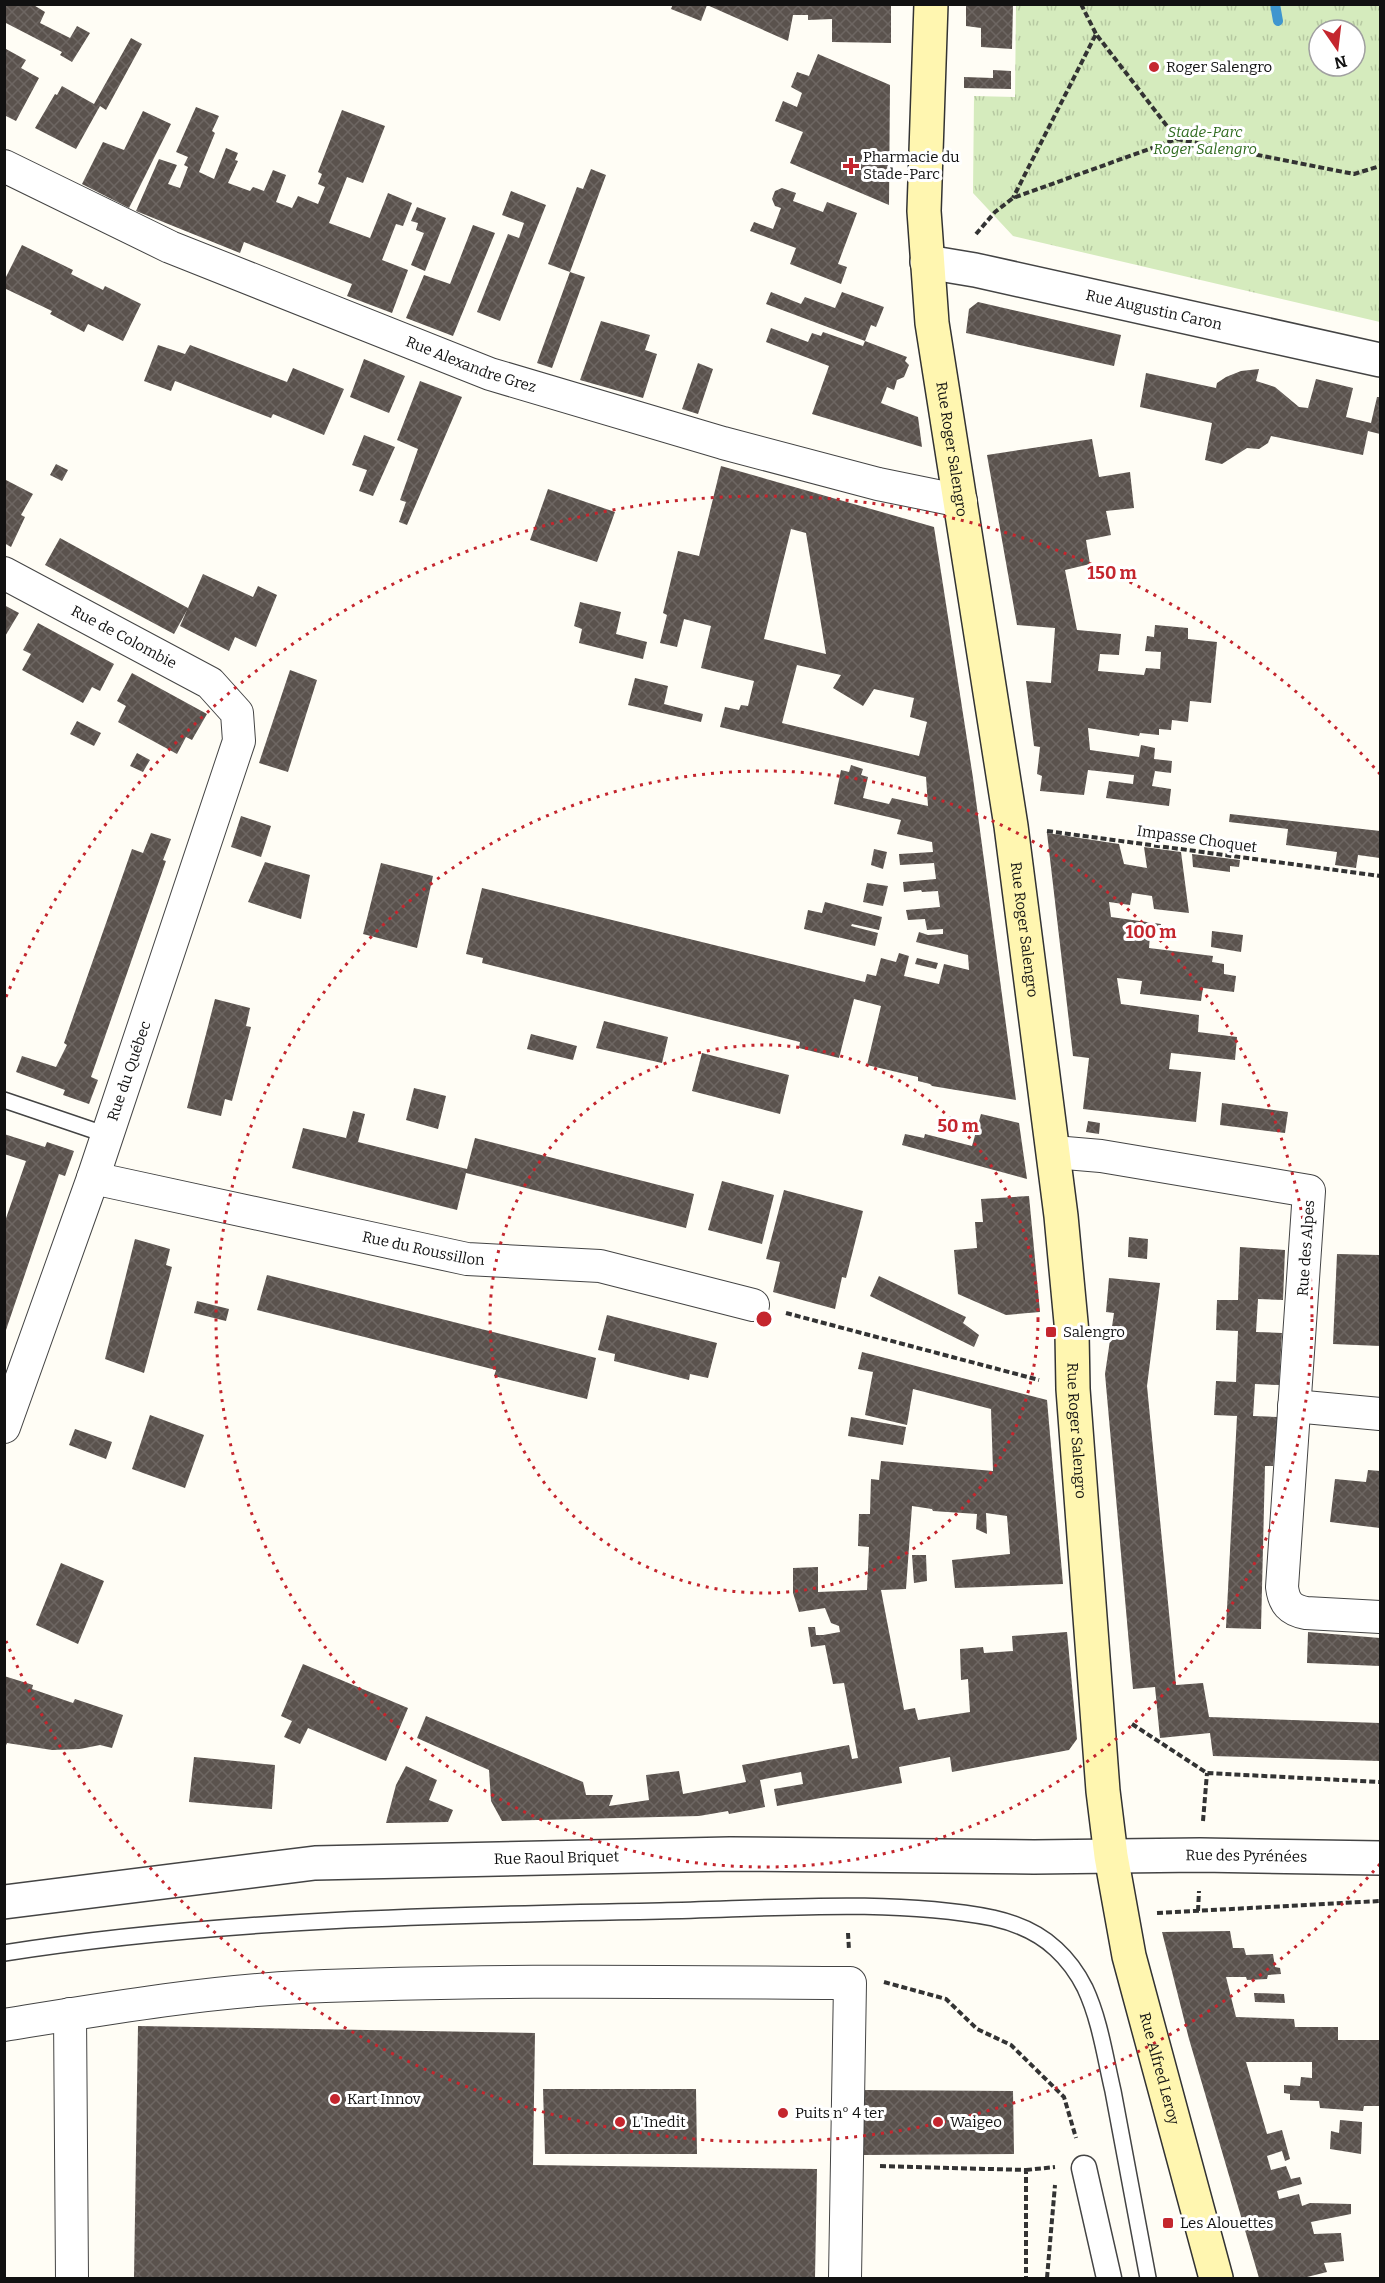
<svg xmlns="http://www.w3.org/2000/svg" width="1385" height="2283" font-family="Bitter,serif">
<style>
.park{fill:url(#park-tufts);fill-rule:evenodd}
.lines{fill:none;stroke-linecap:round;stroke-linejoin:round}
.stream{stroke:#3f96cf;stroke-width:10}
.building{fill:url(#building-cross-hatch);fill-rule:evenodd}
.service-casing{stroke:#444;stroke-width:18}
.pedestrian-casing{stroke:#444;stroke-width:27}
.minor-casing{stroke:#444;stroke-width:34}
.tertiary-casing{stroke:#444;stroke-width:36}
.secondary-casing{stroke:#333;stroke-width:36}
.path{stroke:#333;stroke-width:4;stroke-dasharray:6 3;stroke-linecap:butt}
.service{stroke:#fff;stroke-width:15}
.pedestrian{stroke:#fff;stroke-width:24}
.minor{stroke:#fff;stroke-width:32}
.tertiary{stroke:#fff;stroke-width:33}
.secondary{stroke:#fff6b0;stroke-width:33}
.ring{fill:none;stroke:#c4262e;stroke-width:3;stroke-dasharray:3 6}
.poi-dot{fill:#c4262e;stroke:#fff;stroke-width:2}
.labels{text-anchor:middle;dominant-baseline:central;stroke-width:6;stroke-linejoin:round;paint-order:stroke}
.poi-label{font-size:15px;fill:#111;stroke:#fff;text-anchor:start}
.park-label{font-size:15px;font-style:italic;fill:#2f6b1f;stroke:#fff}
.street-label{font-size:15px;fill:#111;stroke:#fff}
.centre{fill:#c4262e;stroke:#fff;stroke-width:3}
.ring-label{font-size:18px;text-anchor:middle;font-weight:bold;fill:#c4262e;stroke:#fff;stroke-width:6;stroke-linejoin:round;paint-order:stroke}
</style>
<defs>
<pattern id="park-tufts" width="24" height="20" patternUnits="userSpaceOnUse" patternTransform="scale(1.5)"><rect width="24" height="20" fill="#d5ebbd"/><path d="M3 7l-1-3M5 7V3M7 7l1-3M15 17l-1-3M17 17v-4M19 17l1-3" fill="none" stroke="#b6c8a1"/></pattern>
<pattern id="building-cross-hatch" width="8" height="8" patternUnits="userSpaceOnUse" patternTransform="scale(1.5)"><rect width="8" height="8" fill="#5a524d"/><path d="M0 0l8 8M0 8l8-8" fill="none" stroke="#6d6662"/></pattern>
</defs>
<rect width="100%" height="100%" fill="#fffdf5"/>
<!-- park -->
<path class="park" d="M1016,5H1380V322L1013,236L973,193L974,96L1015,97ZM1319,30H1355V66H1319Z"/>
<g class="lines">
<!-- stream -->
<path class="stream" d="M1275,4L1278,21"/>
</g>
<!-- building -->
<path class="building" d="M6,4H32L45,12L40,23L70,38L77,26L90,33L72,62L60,55L62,52L4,22Z
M673,4L891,5V43L832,42V19L808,20V15H793L788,41L707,5L701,21L671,9Z
M966,4H1013L1012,49L981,47V28L966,26Z
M131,38L142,44L106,110L100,106L76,149L35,128L55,94L57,95L62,86L94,104Z
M6,49L26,60L21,68L39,78L16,121L4,115Z
M818,54L890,85L889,205L790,163L803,132L775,121L783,101L797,107L802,93L791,87L797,72L809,76Z
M993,70L1011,71V89L964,88V77L993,78Z
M196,107L219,116L212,131L215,133L199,172L214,179L226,148L238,153L235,160L238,161L228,183L250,191L253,187L264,191L273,170L286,175L276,202L292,208L298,196L318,204L325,187L318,184L322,174L318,172L342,110L385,126L363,183L347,177L329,223L370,238L388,193L412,203L403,226L396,224L382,260L408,270L392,313L347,296L352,284L244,242L240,253L136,211L159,159L177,165L168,184L180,188L188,167L184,165L188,157L176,152Z
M143,111L171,124L129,208L82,184L103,142L124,150Z
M591,169L606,175L570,272L548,264L577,187L583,189Z
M782,188L796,193L793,201L823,212L827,202L857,213L838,264L847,267L841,284L790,264L796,248L750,231L754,222L773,229L781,208L775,206L772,199L775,191Z
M511,191L546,205L500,321L477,312L508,234L519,238L524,223L502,215Z
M417,207L446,218L425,271L411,265L424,233L416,230L418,223L411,221Z
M473,225L495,233L453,336L406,318L424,275L450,284Z
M22,245L73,270L71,274L103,290L105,286L141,304L123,341L88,324L84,332L50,314L52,311L4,288V281Z
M570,272L585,277L552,368L537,363Z
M771,292L801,304L805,297L835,308L842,292L884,307L876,327L871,325L865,341L766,304Z
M978,302L1121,335L1114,366L966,333L969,309Z
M601,321L650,335L645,350L657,354L643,398L580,380Z
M771,328L808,342L812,333L821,336L823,332L863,346L865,341L907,357L905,361L909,365L904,377L897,380L894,390L887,387L881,403L918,417L922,447L812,414L829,366L766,342Z
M158,345L185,354L190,345L287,382L293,368L344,389L324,435L273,414L271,418L175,381L171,391L144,381Z
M364,359L405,376L389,413L350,397Z
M698,363L713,369L698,414L682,409Z
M1259,369L1256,381L1275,387L1299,407L1308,408L1316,379L1353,388L1346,417L1371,423L1377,397H1380V434L1368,431L1363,455L1271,436L1268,443L1259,449L1247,448L1222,464L1205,460L1212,423L1140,407L1146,373L1216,388L1217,383L1226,377L1241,371Z
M420,381L462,397L407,525L399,522L406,502L400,500L418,449L397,440Z
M364,435L395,447L373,496L359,491L367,470L352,465Z
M1092,439L1099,477L1130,472L1134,508L1106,511L1111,535L1086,540L1090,564L1065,570L1077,630L1121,634L1119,655L1100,654L1098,671L1144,675L1146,668L1160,669L1161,652L1145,651L1147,636L1154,637L1155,625L1188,628V639L1217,642L1211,703L1190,701L1188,722L1172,720L1171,730L1159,729V735L1140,733L1139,736L1088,728L1090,750L1139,757L1141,745L1155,748L1154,759L1172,761L1171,773L1155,771L1152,786L1171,789L1169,806L1106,798L1109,781L1133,784L1134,775L1088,770L1084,795L1040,791L1042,776L1037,774L1040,747L1034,746L1026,681L1051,683L1055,628L1017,625L987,455Z
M56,464L68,470L62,481L50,475Z
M721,466L934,527L973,778L1016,1100L932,1086L930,1084L918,1081V1077L867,1065L881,1006L854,999L839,1058L799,1048L800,1042L482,963L483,958L466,954L482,888L865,982L867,974L876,976L881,958L896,962L899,953L909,956L904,976L939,984L944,964L969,970L968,955L916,942L919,932L928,935L943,934V929L927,930L925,919L908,920L906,910L940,907L938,891L922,892L921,890L904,892L903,882L936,879L934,863L900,865L899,854L933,852L932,842L897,834L901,820L834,804L841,770L849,772L851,765L863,769L861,775L868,777L863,798L889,804L892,798L928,806L926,777L720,727L725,707L739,710L741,705L748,706L754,681L701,668L711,626L684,619L677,647L660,643L667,615L663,613L678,551L699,556ZM791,529L806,533L826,654L764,639ZM797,665L841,675L833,688L863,706L874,689L914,698L910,717L927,722L919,756L782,723Z
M4,479L33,494L21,515L25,517L11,547L4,543Z
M548,489L615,512L597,562L530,540Z
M60,538L188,608L203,574L253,597L258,586L277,595L256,647L235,637L229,651L180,626L187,610L174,634L45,565Z
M580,602L621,612L616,634L647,642L643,659L579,643L582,629L574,626Z
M4,605L19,613L4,638Z
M38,623L114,664L100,691L92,687L83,703L22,670L31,654L23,650Z
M290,670L317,680L288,772L259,763Z
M132,673L207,714L192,740L186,737L177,754L118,722L126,706L117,701Z
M635,678L668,686L664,704L703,714L701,722L628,705Z
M77,721L101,733L94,746L70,734Z
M137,753L150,760L143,772L130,766Z
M1230,814L1380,831V858L1358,855L1356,868L1335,865L1337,852L1286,845L1288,829L1229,822Z
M241,816L271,826L261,857L231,847Z
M151,833L171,839L163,860L166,861L91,1077L98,1080L89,1104L63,1095L65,1090L16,1072L22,1056L56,1067L67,1045L64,1043L132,849L143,853Z
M1047,833L1119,844L1124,864L1147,868L1144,847L1181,852L1189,913L1154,909L1152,896L1132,893L1130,905L1109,902L1111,917L1161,924L1159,936L1150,935L1149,948L1213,956L1212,962L1224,964V974L1236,976L1234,992L1203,988L1201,1001L1140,994L1142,981L1117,978L1121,1004L1199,1015L1198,1032L1237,1037L1235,1060L1171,1053L1169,1069L1201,1072L1196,1122L1083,1109L1089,1058L1073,1056Z
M874,849L887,852L883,869L871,865Z
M1192,854L1240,860L1239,867L1230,866V872L1193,867Z
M265,862L310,875L301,919L248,902Z
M381,863L433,876L417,948L363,934Z
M867,883L888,886L883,906L863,902Z
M825,902L882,917L879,930L852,924L851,926L878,933L875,946L804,929L808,910L822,913Z
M1212,931L1243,935L1241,952L1211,947Z
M917,958L938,963L936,969L915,964Z
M215,999L250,1008L246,1026L251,1027L232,1101L225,1099L221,1116L187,1108Z
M604,1021L668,1037L662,1063L596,1048Z
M531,1034L577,1046L573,1060L527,1049Z
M702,1053L789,1075L780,1114L692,1091Z
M414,1088L446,1096L438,1129L406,1120Z
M1222,1103L1288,1112L1285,1133L1220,1125Z
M353,1111L365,1114L358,1142L467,1169L475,1138L694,1194L686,1228L466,1173L457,1210L292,1168L303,1128L346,1138Z
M981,1114L1019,1123L1027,1179L902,1145L905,1134L924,1138L925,1134L972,1146Z
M1088,1121L1100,1123L1099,1134L1086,1132Z
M4,1134L45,1147L47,1142L74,1151L65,1176L59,1174L5,1333L4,1224L26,1161L4,1154Z
M722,1181L774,1195L762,1244L708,1230Z
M784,1190L863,1211L846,1278L842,1277L835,1309L773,1292L780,1262L766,1259Z
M1029,1196L1040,1312L1006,1315L958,1294L954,1250L977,1248L975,1222H983L981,1199Z
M1129,1237L1148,1239L1147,1259L1128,1257Z
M135,1239L170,1249L166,1265L172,1267L144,1373L105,1359Z
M1240,1247L1285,1250L1283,1300L1258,1299L1256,1332L1282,1333L1279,1385L1255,1384L1253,1416L1278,1417L1273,1466H1265L1261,1629L1226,1628L1237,1416L1214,1415L1216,1381L1236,1382L1238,1331L1216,1330L1217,1300H1238Z
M1337,1254L1380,1255V1346L1333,1344Z
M267,1275L596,1358L587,1399L494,1376L496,1370L257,1310Z
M879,1276L966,1317L963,1323L979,1335L974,1347L870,1296Z
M1109,1278L1160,1283L1147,1386L1176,1685L1203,1683L1209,1717L1380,1723V1761L1213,1756L1210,1733L1160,1738L1155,1687L1133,1689L1105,1374L1114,1313L1106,1312Z
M197,1301L229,1309L226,1321L194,1313Z
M607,1315L717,1343L708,1378L690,1374L689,1380L614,1361L615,1354L598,1350Z
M862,1352L1047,1400L1063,1584L955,1588L952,1560L1010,1554L1007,1516L986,1513L987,1534L976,1529L977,1514L933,1511L932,1509L912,1506L906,1589L881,1590L904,1710L915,1708L918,1720L970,1712L968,1679L961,1680L960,1649L983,1647L984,1653L1013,1651L1012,1636L1067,1632L1077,1739L1069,1750L952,1772L950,1757L899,1767L902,1783L777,1806L774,1789L803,1784L801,1772L760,1780L765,1807L729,1814L728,1811L699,1816L502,1821L491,1801L489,1770L417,1738L426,1716L583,1782L586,1795H613L609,1806L649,1800L646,1775L679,1771L683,1794L746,1782L742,1765L849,1745L852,1759L858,1758L844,1683L833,1684L825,1645L811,1647L808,1627H815L816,1635H823L840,1632L839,1626L831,1623L825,1608L799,1612L793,1593V1568L818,1567V1592L867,1590L869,1547L858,1546L859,1514H870L871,1479L879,1480L881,1461L993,1471L991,1409L913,1389L907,1425L865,1415L873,1372L858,1369Z
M150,1415L204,1435L185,1488L132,1469Z
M851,1417L906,1427L903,1445L848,1436Z
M75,1429L112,1442L106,1459L69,1445Z
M1368,1470L1380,1471V1528L1330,1522L1335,1479L1366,1482Z
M912,1555H926L927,1581L914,1583Z
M61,1563L104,1581L78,1644L36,1625Z
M1308,1632L1380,1638V1666L1307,1663Z
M303,1664L408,1708L386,1761L308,1728L300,1744L284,1737L292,1721L281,1716Z
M4,1676L33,1685L32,1689L73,1703L75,1699L123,1715L112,1748L100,1745L80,1749L52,1750L7,1743L4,1750Z
M194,1757L275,1765L272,1809L189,1802Z
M406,1766L437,1780L429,1800L453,1810L448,1822L386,1823L396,1785Z
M1230,1931L1233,1948H1244L1246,1955L1273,1954L1275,1967L1280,1968L1281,1974L1268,1975L1267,1979L1247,1980L1246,1977H1226L1236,2017L1294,2019L1295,2027H1338V2040H1380V2106H1364L1363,2111L1320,2108L1319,2101L1290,2100V2094L1284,2093V2085L1300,2086L1301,2077L1312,2078V2062H1246L1267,2134L1282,2130L1290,2159L1285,2161L1282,2151L1267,2156L1271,2170L1286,2166L1291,2179L1300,2177L1302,2184L1277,2191L1279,2199L1299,2194L1302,2206L1310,2203L1351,2204V2214L1311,2222L1314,2234L1341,2233L1344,2261L1324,2263L1327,2272L1303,2278H1259L1189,2039L1162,1932Z
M1254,1993L1284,1994L1285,2003L1255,2002Z
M138,2026L535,2033L533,2165L817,2169L815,2278H134Z
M543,2089H696L697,2154H545Z
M862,2090L1013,2091L1014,2154L863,2155Z
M1340,2120L1362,2122L1361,2154L1330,2149L1331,2131L1339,2133Z"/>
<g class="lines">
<defs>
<path id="service" d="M4,1100L107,1135
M4,1953C221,1919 442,1915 661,1911C767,1909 889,1898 993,1918C1015,1923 1039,1933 1056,1949C1067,1959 1078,1974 1085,1988C1100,2020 1105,2057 1113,2091C1125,2153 1136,2216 1148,2278"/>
<path id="pedestrian" d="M1084,2168L1109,2278"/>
<g id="minor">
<path id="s1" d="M4,166L170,247L490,374L723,443L878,484L961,501"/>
<path id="s2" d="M4,573L210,683L237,713L239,741L93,1178L4,1427"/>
<path d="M1054,1152L1101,1156L1309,1191L1282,1587C1284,1603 1290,1610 1306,1613L1380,1617"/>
<path id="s3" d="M93,1178L467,1259L600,1266L753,1305"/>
<path d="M1294,1406L1380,1414"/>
<path d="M70,2014L72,2278"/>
<path d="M4,2025C103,2009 202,1992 301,1987C484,1979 667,1982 850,1983L845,2278"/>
</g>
<g id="tertiary">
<path id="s4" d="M927,262L975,270L1380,360"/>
<path id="s5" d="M4,1902L315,1863L730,1854L1034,1857L1200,1855L1380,1858"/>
</g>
<g id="secondary">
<path id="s6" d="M931,4L924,211L932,323L1011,826L1061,1216L1072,1333L1073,1389L1103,1791L1111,1856L1129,1956L1216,2278"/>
</g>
</defs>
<!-- service casing -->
<use href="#service" class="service-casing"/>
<!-- pedestrian casing -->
<use href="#pedestrian" class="pedestrian-casing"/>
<!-- minor casing -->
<use href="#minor" class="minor-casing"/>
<!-- tertiary casing -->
<use href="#tertiary" class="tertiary-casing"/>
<!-- secondary casing -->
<use href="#secondary" class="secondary-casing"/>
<!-- path -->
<path class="path" d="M1081,4L1096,34
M1177,139L1354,174L1380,166
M976,234L995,212L1013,198L1177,139L1096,34L1013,198
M1047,831L1380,876
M786,1313L1039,1380
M1132,1724L1207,1773L1380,1782
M1203,1821L1207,1773
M1198,1911L1199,1891
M1157,1913L1380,1901
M848,1933L849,1950
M884,1982L946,1999L977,2029L1011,2045L1064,2097L1076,2138
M880,2166L1026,2170V2278
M1026,2170L1055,2167
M1047,2278L1055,2185"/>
<!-- service -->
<use href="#service" class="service"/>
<!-- pedestrian -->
<use href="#pedestrian" class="pedestrian"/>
<!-- minor -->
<use href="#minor" class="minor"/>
<!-- tertiary -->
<use href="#tertiary" class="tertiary"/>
<!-- secondary -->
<use href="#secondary" class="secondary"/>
</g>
<!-- distance rings -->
<g class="ring">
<circle cx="764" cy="1319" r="274"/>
<circle cx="764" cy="1319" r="548"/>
<path d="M1380 1864A823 823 0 0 1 6 1641M6 997A823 823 0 0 1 1380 774"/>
</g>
<!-- markers -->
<g class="poi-dot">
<circle cx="1154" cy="67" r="6"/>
<path d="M848 157h6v6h6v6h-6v6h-6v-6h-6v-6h6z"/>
<rect x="1045" y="1326" width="12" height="12" rx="3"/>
<circle cx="335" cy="2099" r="6"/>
<circle cx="783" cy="2113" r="6"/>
<circle cx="620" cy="2122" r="6"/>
<circle cx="938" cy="2122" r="6"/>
<rect x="1162" y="2217" width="12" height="12" rx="3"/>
</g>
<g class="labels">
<!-- poi labels -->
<g class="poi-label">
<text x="1166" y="67">Roger Salengro</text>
<text x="863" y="157">Pharmacie du<tspan x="863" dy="17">Stade-Parc</tspan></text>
<text x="1063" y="1332">Salengro</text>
<text x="347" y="2099">Kart Innov</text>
<text x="795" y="2113">Puits n° 4 ter</text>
<text x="632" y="2122">L'Inedit</text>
<text x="950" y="2122">Waigeo</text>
<text x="1180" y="2223">Les Alouettes</text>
</g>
<!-- park labels -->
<g class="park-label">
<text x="1205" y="132">Stade-Parc<tspan x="1205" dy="17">Roger Salengro</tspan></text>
</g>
<!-- street labels -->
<g class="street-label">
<text stroke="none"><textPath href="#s4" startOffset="232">Rue Augustin Caron</textPath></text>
<text stroke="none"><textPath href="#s1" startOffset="508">Rue Alexandre Grez</textPath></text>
<text stroke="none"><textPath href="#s6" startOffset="447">Rue Roger Salengro</textPath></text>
<text stroke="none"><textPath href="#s2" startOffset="136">Rue de Colombie</textPath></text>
<text transform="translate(1197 839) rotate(8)">Impasse Choquet</text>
<text stroke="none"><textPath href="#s6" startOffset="933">Rue Roger Salengro</textPath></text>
<text transform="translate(129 1071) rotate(-71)">Rue du Québec</text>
<text stroke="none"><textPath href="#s3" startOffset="338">Rue du Roussillon</textPath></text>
<text transform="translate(1306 1248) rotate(-86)">Rue des Alpes</text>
<text stroke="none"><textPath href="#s6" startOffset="1437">Rue Roger Salengro</textPath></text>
<text stroke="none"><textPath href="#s5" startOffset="1245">Rue des Pyrénées</textPath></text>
<text stroke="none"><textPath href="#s5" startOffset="555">Rue Raoul Briquet</textPath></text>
<text stroke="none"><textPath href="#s6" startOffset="2082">Rue Alfred Leroy</textPath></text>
</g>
</g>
<circle cx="764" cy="1319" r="9" class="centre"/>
<g class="ring-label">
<text x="1112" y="579">150 m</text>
<text x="1151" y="938">100 m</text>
<text x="958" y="1132">50 m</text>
</g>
<!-- border -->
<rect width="1385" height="2283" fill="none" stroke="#111111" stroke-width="12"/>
<!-- north arrow -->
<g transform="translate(1337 48) rotate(166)"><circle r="28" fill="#ffffff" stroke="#a0a0a0" stroke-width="1.5"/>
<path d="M0-4.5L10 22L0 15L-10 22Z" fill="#c4262e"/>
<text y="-9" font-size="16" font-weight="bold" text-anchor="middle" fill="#111111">N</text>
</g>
</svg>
